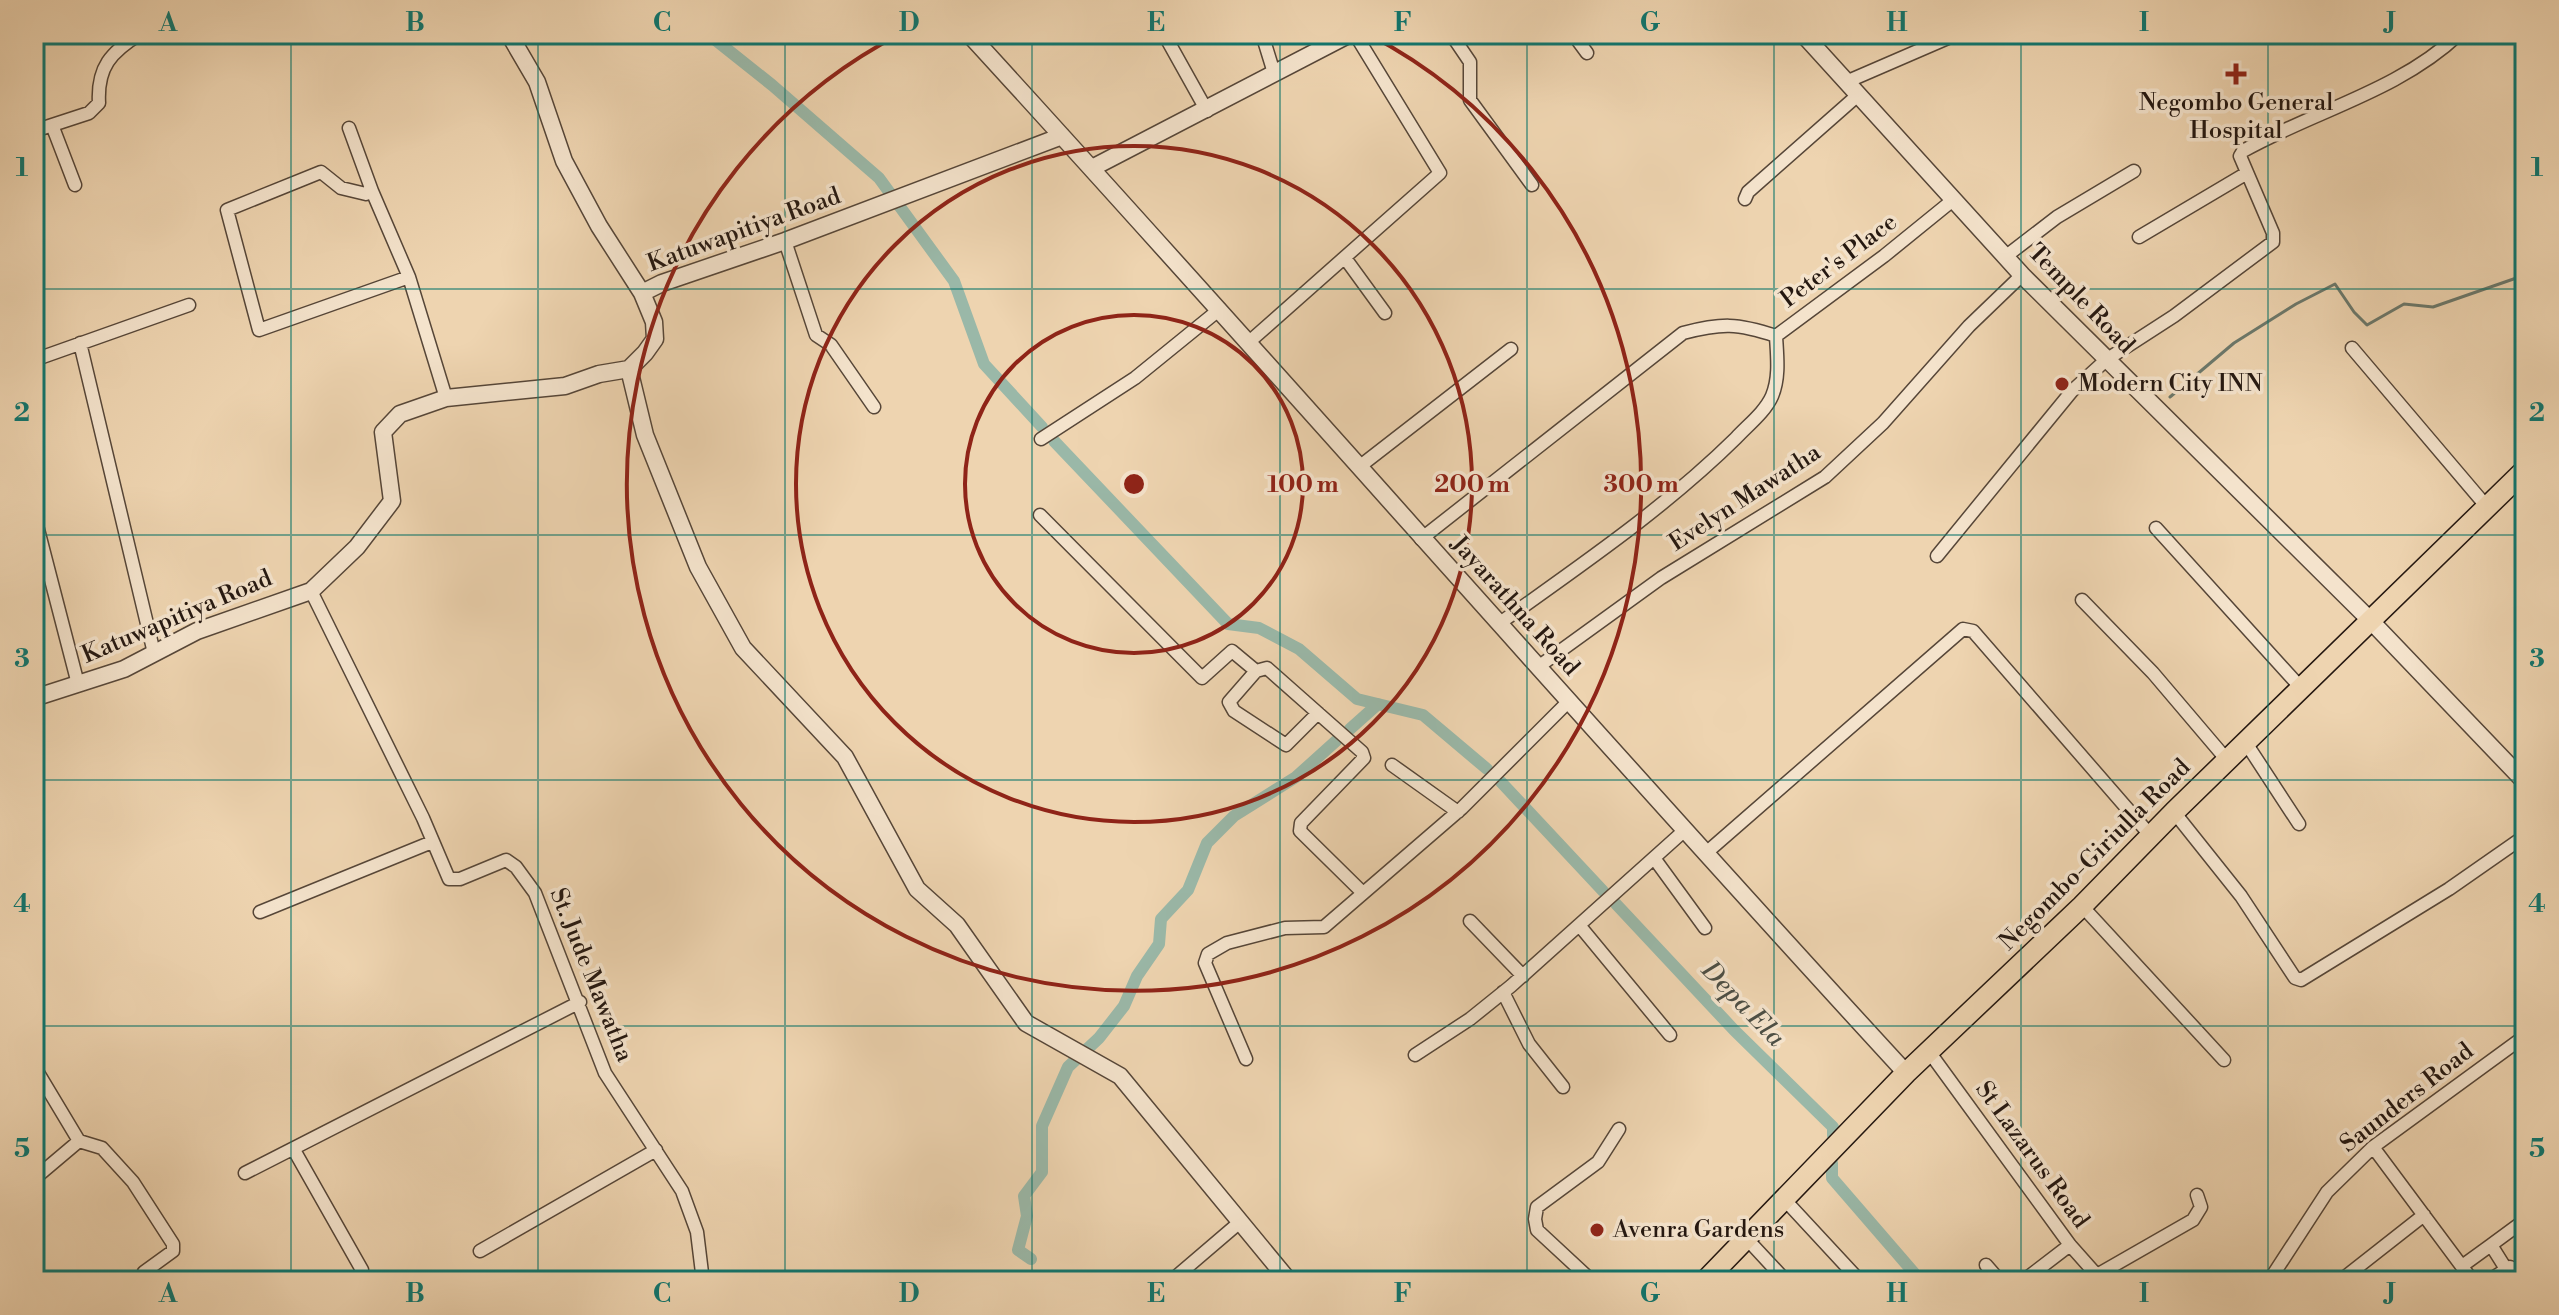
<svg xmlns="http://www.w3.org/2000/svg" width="2559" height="1315" font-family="'Libre Bodoni',serif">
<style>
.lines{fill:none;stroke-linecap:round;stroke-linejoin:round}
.stream{stroke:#6b786b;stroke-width:3}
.canal{stroke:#9ab8a8;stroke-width:12}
.minor-casing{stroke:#564638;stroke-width:15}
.tertiary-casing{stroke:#564638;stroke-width:19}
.primary-casing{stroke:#241710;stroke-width:23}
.minor{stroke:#f4e3cc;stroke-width:12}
.tertiary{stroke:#f4e3cc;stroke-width:16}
.primary{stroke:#eed4b0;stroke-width:20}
.grid{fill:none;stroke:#0f766e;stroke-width:2;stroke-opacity:0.55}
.ring{fill:none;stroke:#8f2418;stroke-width:4}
.poi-dot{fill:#8f2418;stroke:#f4e3cc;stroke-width:3}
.labels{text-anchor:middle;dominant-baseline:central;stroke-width:7;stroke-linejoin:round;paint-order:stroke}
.poi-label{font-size:24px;fill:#241710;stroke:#f4e3cc;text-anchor:start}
.street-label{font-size:24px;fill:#241710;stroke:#f4e3cc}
.water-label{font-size:26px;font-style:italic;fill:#4d4f45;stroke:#f4e3cc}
.centre{fill:#8f2418;stroke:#f4e3cc;stroke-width:4}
.ring-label{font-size:24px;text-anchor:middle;font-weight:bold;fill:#8f2418;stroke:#f4e3cc;stroke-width:7;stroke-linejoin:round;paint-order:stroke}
.neatline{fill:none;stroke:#0f766e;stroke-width:3}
.grid-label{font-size:26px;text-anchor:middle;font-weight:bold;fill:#0f766e}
</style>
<rect width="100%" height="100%" fill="#eed4b0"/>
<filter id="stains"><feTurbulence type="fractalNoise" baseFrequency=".0025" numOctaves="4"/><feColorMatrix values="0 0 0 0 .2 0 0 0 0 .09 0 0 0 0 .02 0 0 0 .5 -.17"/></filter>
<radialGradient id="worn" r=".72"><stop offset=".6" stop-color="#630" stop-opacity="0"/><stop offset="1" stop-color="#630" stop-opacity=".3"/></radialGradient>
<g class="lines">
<!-- stream -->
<path class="stream" d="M2170,397L2234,343L2296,304L2335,284L2354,312L2367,325L2404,304L2433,307L2525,275V266"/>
<!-- canal -->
<path class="canal" d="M708,34L772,85L879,178L954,281L984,364L1042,427
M1054,441L1228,624L1259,628L1299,649L1357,699L1423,715L1487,769
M1350,729L1378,704
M1501,782L1603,891
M1616,904L1734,1030L1833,1127V1136
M1832,1163V1178L1921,1281
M1031,1259L1018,1250L1027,1216L1024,1196L1042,1172V1126L1068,1067L1099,1038L1124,1006L1137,976L1159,944L1161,919L1188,890L1207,843L1234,816L1296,777L1336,741"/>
<defs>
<path id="minor" d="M1164,34L1207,111
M1262,34L1274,73
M1451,34L1470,62V100L1532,185
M1573,34L1587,53
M1846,82L1957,34
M52,125L75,185
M349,128L372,191L366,194L341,188L321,172L227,210L259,330L409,277
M34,131L89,113L99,103C97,67 111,52 140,34
M372,191L409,277L446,398
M1745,199L1748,192L1858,95
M2139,237L2247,173
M785,241L816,335L831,345L874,407
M2005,257L2057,217L2134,171
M1345,258L1385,313
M1249,342L1440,173L1355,34
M80,343L154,653
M2352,348L2487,507
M34,360L189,305
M1041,439L1135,378L1220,309
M1359,467L1511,349
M34,514L78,684
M1040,515L1202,678L1232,651L1256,671
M2156,528L2302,689
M1421,539L1683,333C1722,323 1737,323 1776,336
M1937,556L2072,391L2106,360L2174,316L2273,242V233L2240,156L2243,151C2314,111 2399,91 2459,34
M311,591L423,818L449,879H460L506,860L516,867L535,893L605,1073L682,1191L697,1232L703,1281
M2082,600L2153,673L2227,760
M1500,623C1581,565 1665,508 1736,438C1748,425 1765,412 1772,396C1780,377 1777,355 1776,336L1884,256L1953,200
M1538,667L1661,578L1825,477L1883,423L1969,326L2022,275
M1318,713L1286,745L1234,711L1229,702L1256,671L1267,668L1362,752L1364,758L1301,823L1300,831L1363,893
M2246,743L2299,824
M1392,765L1458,812
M2174,812L2241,896L2295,978L2301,980L2449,889L2525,836
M1706,853L1963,629L1973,631L2151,836
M1654,858L1705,928
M2082,906L2224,1060
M260,912L432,842
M1470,921L1523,976
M1579,925L1670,1035
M1503,992L1529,1044L1563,1087
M1930,1053L2070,1245L2102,1281
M1415,1055L1470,1019L1511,986L1685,830
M1246,1059L1205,963L1208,954L1227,943L1285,928L1324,927L1462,808L1569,701
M34,1066L79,1141L102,1148L133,1182L173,1244V1251L144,1272L146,1281
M2373,1147L2469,1276
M294,1150L362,1270
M245,1173L580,1002
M34,1179L79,1141
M1784,1199L1860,1281
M1747,1239L1786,1281
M480,1251L656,1150
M1986,1265L2000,1281
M2462,1266L2491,1245
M2506,1269L2491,1245L2525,1220
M2097,1275L2193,1220L2201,1207L2197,1195
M1171,1281L1240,1222
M1592,1281L1537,1230L1535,1219L1537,1207L1598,1162L1619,1129
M2023,1281L2070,1245
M2269,1281L2327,1192L2373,1147L2525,1036
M2340,1281L2424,1215
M2488,1281L2510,1267L2525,1274"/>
<path id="tertiary" d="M969,34C1284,378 1590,730 1906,1073
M1803,34L2022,275L2370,620L2525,782
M1092,168L1350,34
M642,293L662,283L785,241L1062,136
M629,369L645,435L698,567L743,648L845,757L917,889L957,925L1026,1023L1120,1076L1289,1281
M34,698L124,669L197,631L311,591L357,547L392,501L383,432L400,414L446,398L565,386L599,374L629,369L645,353L655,339L654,322L642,293L599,226L564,161L537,82L509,34"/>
<path id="primary" d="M1705,1281L1906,1073L2082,906L2174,812L2525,470"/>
</defs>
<!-- minor casing -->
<use href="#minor" class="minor-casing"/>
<!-- tertiary casing -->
<use href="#tertiary" class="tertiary-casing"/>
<!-- primary casing -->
<use href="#primary" class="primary-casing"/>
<!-- minor -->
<use href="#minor" class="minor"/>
<!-- tertiary -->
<use href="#tertiary" class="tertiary"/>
<!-- primary -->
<use href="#primary" class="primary"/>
</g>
<!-- grid -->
<path class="grid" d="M291,34V1281M538,34V1281M785,34V1281M1032,34V1281M1280,34V1281M1527,34V1281M1774,34V1281M2021,34V1281M2268,34V1281M34,289H2525M34,535H2525M34,780H2525M34,1026H2525"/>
<!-- distance rings -->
<g class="ring">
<circle cx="1134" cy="484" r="169"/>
<circle cx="1134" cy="484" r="338"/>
<path d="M1368 34A507 507 0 1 1 900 34"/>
</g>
<!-- markers -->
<g class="poi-dot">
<path d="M2232 62h8v8h8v8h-8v8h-8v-8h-8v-8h8z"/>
<circle cx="2062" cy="384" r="8"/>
<circle cx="1597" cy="1230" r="8"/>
</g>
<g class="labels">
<!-- poi labels -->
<g class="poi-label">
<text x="2236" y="103" text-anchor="middle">Negombo General<tspan x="2236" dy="28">Hospital</tspan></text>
<text x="2078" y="384">Modern City INN</text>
<text x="1613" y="1230">Avenra Gardens</text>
</g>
<!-- street labels -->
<g class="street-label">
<text transform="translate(744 230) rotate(-20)">Katuwapitiya Road</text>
<text transform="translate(1839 261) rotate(-37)">Peter's Place</text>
<text transform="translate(2081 299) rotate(46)">Temple Road</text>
<text transform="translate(1745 498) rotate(-33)">Evelyn Mawatha</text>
<text transform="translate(1515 606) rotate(48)">Jayarathna Road</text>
<text transform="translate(177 617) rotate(-23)">Katuwapitiya Road</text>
<text transform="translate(2095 855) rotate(-45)">Negombo-Giriulla Road</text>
<text transform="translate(591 975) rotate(68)">St. Jude Mawatha</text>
<text transform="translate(2407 1098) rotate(-38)">Saunders Road</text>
<text transform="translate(2032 1155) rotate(54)">St Lazarus Road</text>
</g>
<!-- water labels -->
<g class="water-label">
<text transform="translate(1743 1004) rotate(46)">Depa Ela</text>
</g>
</g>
<circle cx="1134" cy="484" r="12" class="centre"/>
<g class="ring-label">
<text x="1303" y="492">100 m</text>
<text x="1472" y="492">200 m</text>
<text x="1641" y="492">300 m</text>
</g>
<!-- margin -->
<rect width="2559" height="1315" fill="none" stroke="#eed4b0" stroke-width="88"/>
<rect x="44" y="44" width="2471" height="1227" class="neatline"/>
<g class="grid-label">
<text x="168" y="31">A</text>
<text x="415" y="31">B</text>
<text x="662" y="31">C</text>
<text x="909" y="31">D</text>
<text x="1156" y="31">E</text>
<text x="1403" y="31">F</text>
<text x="1650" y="31">G</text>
<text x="1897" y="31">H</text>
<text x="2144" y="31">I</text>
<text x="2391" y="31">J</text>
<text x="22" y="176">1</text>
<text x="2537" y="176">1</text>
<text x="22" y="421">2</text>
<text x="2537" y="421">2</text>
<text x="22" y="667">3</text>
<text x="2537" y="667">3</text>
<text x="22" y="912">4</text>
<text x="2537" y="912">4</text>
<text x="22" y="1157">5</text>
<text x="2537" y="1157">5</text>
<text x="168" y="1302">A</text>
<text x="415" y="1302">B</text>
<text x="662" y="1302">C</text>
<text x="909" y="1302">D</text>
<text x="1156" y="1302">E</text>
<text x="1403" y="1302">F</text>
<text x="1650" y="1302">G</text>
<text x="1897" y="1302">H</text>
<text x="2144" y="1302">I</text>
<text x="2391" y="1302">J</text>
</g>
<rect width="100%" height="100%" filter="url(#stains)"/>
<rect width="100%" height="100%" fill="url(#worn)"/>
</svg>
